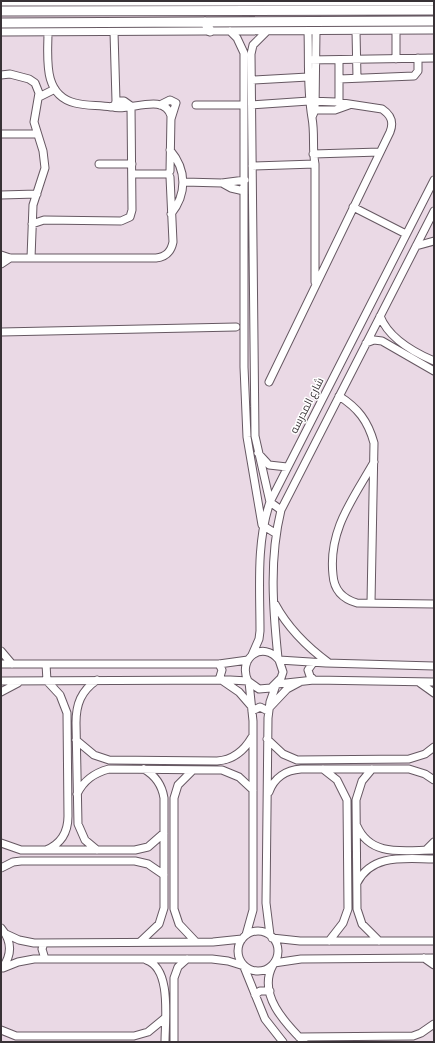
<svg xmlns="http://www.w3.org/2000/svg" width="435" height="1043" font-family="Commissioner,Cairo,sans-serif">
<style>
.lines{fill:none;stroke-linecap:round;stroke-linejoin:round}
.minor-casing{stroke:#665862;stroke-width:9}
.major-casing{stroke:#665862;stroke-width:11}
.minor{stroke:#fff;stroke-width:7}
.major{stroke:#fff;stroke-width:9}
.labels{text-anchor:middle;dominant-baseline:central;stroke-width:3;stroke-linejoin:round;paint-order:stroke}
.street-label{font-size:11px;fill:#383236;stroke:#fff}
</style>
<rect width="100%" height="100%" fill="#ead9e5"/>
<g class="lines">
<defs>
<path id="minor" d="M1,2H434
M230,31L237,38L244,53V367L247,437L262,525L275,533
M267,31L253,45L251,54L255,436L270,502L281,510
M308,31C309,61 307,89 312,118C315,134 312,149 315,164V282
M356,31L357,78
M1,32L434,30
M48,32C48,57 42,95 75,103C86,106 99,105 111,107L115,105L116,101L114,32
M396,59V31
M309,60L434,58
M339,60V102
M1,75L10,74L29,79L35,83L39,93L34,122L43,151L45,168L33,205L31,258
M339,79L414,76L418,71V58
M252,80L308,77
M39,97L55,89
M160,105L170,100L176,103L171,119
M196,105H244
M252,105L309,101L336,102L382,109C391,115 394,122 390,132L269,382
M113,107C128,112 165,92 171,116L170,171
M312,110H335L349,105
M312,117L315,110L316,31
M1,134H37
M170,150C187,170 187,194 171,214
M313,154L380,152
M99,164H132
M252,166L315,164
M132,174H166
M184,182L222,183L245,180
M222,183L231,188L244,191
M1,195L37,194
M353,207L406,234
M32,224L44,220L121,221L130,217L132,210L131,106L124,101H116
M416,246L434,241
M1,255L10,258H156C166,257 171,252 173,242L170,177
M1,264L10,258
M380,316C388,337 413,352 434,361
M1,332L236,327
M366,343L374,340L382,341L434,371
M339,396C358,408 368,421 374,443L371,603
M258,453L269,465L287,467
M374,462C353,499 328,530 333,575C334,590 343,599 357,603L434,604
M275,604C288,628 307,647 329,663
M1,651L12,664
M252,655L259,639L260,631C260,588 256,543 270,502L434,180
M278,658C273,609 269,559 281,510L434,211
M279,660L326,663L434,666
M313,663L308,670L310,676L314,680
M1,664H219L248,660
M97,680C81,691 76,704 76,723L78,824L85,840L97,850
M219,680L222,670L219,664
M1,681L230,680L248,681L259,689L271,688L281,678L283,672L279,660C263,640 237,658 248,681
M223,681L239,692L252,707
M420,683L434,693
M277,684L314,680L434,682
M1,692L18,683
M270,707L287,689L300,682
M252,711L260,707L268,711
M267,739L283,754L297,760L409,759L425,754L434,747
M76,740L94,755L109,760L217,761C233,760 244,751 252,737
M323,769L337,780L347,800L348,909L343,923L329,941
M372,769L362,781L356,800L357,909L362,924L379,941
M193,770L178,785L174,798V909L179,924L196,942
M269,792C274,778 286,770 301,769H409L425,774L434,780
M77,794C84,780 94,773 109,769L222,770L239,777L253,790
M357,826C371,858 405,850 434,850
M1,843L21,850H135L148,847L164,833
M46,850C61,844 68,833 68,816L67,713L60,695L47,681L46,664
M426,850L434,842
M1,868L13,862L21,861H135L148,864L164,875
M357,883C372,853 406,859 434,859
M1,928C12,941 12,954 3,967
M238 951a20 20 0 1 1 40 0a20 20 0 1 1-40 0Z
M6,934L19,940L34,943L213,942L242,939
M246,935L253,910V721L249,682
M270,935L266,903L268,718L270,702L276,685
M272,938L300,941H434
M140,942L159,924L164,908V798C162,785 156,776 144,769
M44,943L42,949L45,959
M424,958L434,965
M146,960C172,968 165,1020 165,1042
M274,963L301,959L434,958
M273,965C257,994 285,1023 304,1042
M244,967L265,1019L283,1042
M3,968L18,962L34,959H212L228,961L244,966
M255,995L260,991H270
M1,1030L16,1036H134L148,1032L165,1018
M299,1037L413,1036L421,1033L434,1024
M174,1042V978L178,967L187,959"/>
<path id="major" d="M1,11L434,10
M205,22L210,31
M1,23L434,21"/>
</defs>
<!-- minor casing -->
<use href="#minor" class="minor-casing"/>
<!-- major casing -->
<use href="#major" class="major-casing"/>
<!-- minor -->
<use href="#minor" class="minor"/>
<!-- major -->
<use href="#major" class="major"/>
</g>
<g class="labels">
<!-- street labels -->
<g class="street-label">
<text transform="translate(306 405) rotate(-63)">شارع المدرسه</text>
</g>
</g>
<!-- border -->
<rect width="435" height="1043" fill="none" stroke="#383236" stroke-width="4"/>
</svg>
